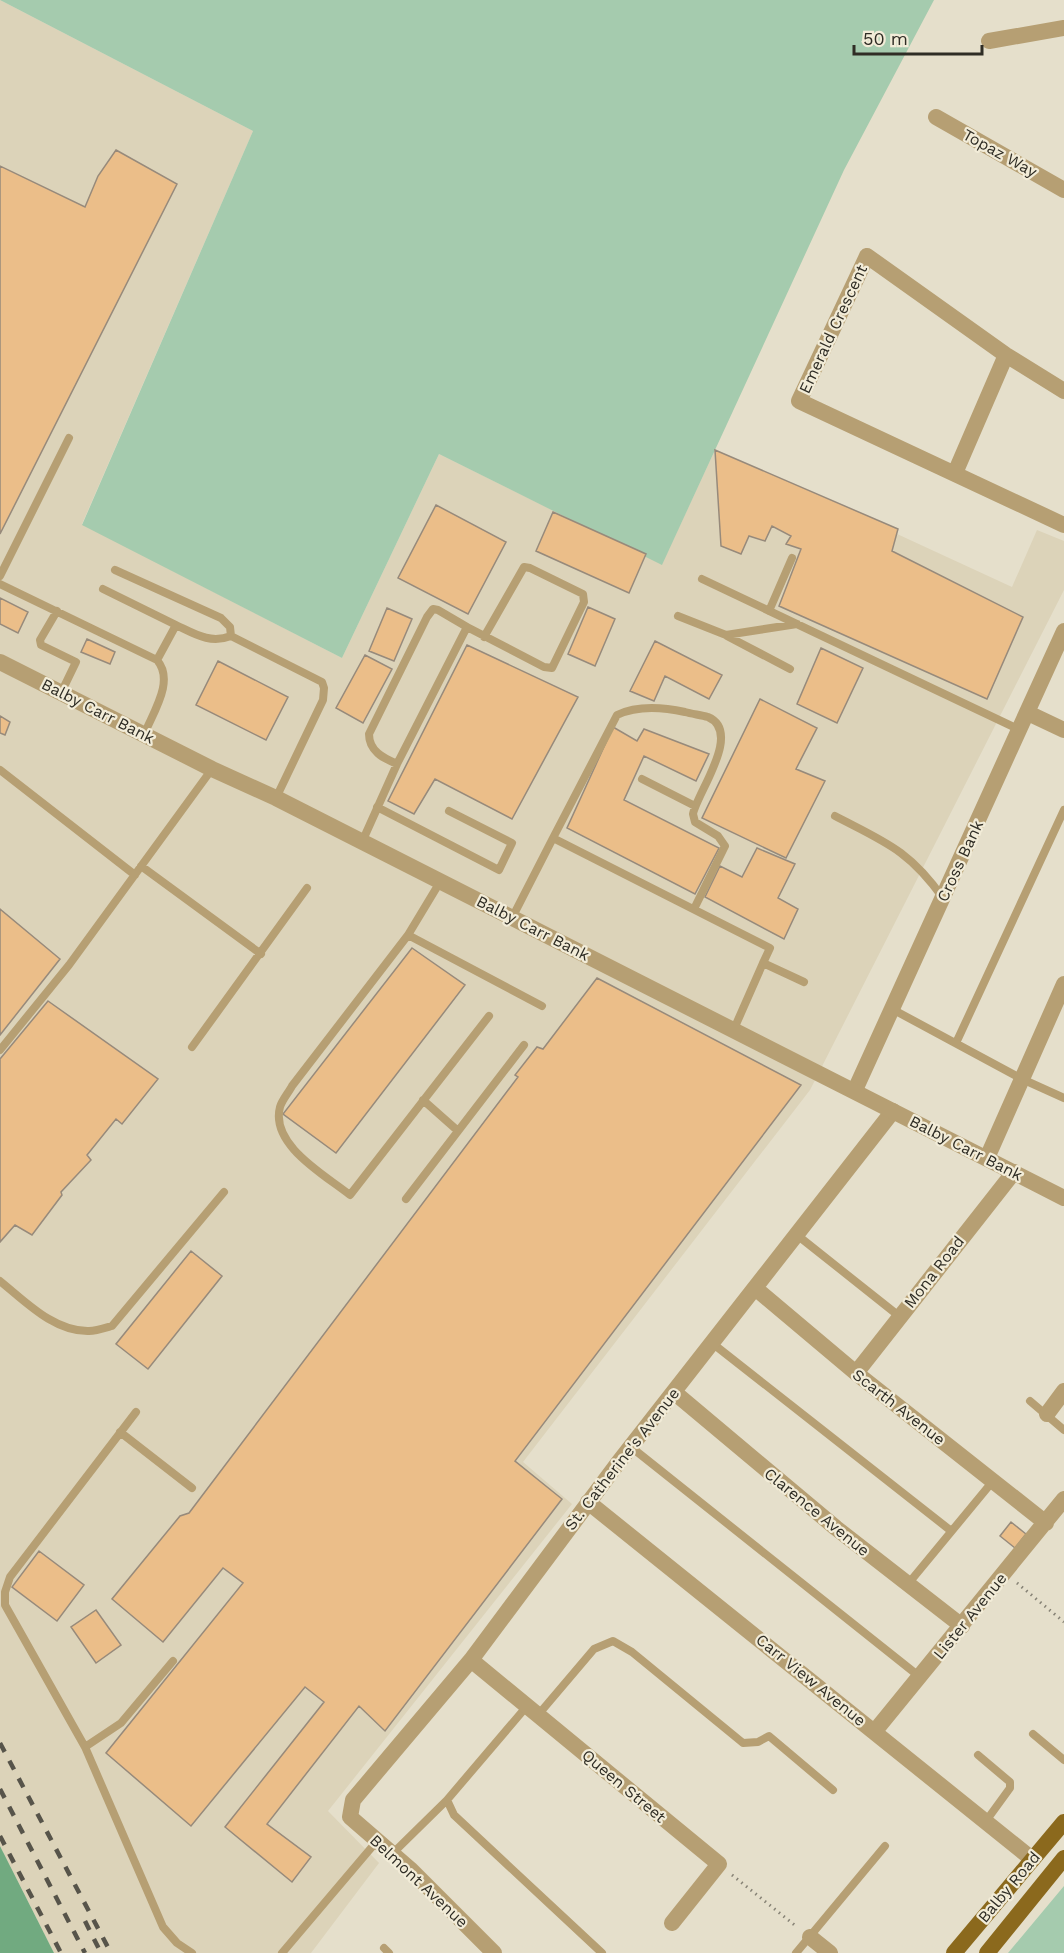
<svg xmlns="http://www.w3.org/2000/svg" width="1064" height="1953" font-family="'Work Sans',sans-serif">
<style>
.built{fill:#dcd3b9}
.green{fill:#a5cbae}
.forest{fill:#71aa80}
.building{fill:#ebbe89;stroke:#978a7b;stroke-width:1.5}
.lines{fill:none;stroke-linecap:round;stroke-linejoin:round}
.path{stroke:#868275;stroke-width:3;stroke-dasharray:1.5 4.5;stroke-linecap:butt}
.service{stroke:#b69f73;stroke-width:8}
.minor{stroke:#b69f73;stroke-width:16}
.tertiary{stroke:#b69f73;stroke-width:16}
.primary{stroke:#8b691d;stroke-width:16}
.rail{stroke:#57544a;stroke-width:4.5;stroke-dasharray:10 10;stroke-linecap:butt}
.labels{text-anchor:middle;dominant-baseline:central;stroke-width:4.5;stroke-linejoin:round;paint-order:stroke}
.street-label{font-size:16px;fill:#2f2d25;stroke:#f2ecd8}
</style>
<rect width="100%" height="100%" fill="#e5dfcb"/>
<!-- built -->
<path class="built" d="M0,0L253,131L82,524L342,658L439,454L662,564L715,450L1012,587L1037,530L1064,541V590L810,1090L523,1462L572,1504L328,1811L379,1863L311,1953H54L0,1846Z"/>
<!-- green -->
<path class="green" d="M0,0H934L844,170L662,565L439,454L342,658L82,525L253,131Z
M1064,1886V1953H1008Z"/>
<!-- forest -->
<path class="forest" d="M0,1846L54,1953H0Z"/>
<!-- building -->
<path class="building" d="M116,150L177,184L0,534V166L85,207L98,176Z
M715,450L898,529L892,551L1023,617L987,699L779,606L801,549L786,544L791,536L772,526L765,541L749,536L741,554L721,546Z
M436,505L506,542L468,614L398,578Z
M553,512L646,554L629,593L536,551Z
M0,598L28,612L18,633L0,624Z
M588,607L615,619L595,666L568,654Z
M387,608L412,619L394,661L369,651Z
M87,639L115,652L110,664L81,652Z
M655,641L722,675L709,699L665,676L654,701L630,691Z
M467,645L578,697L512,819L435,779L414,814L388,801Z
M821,648L863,668L837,723L797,704Z
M365,655L392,669L363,723L336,708Z
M218,661L288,697L266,740L196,705Z
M760,699L817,728L796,769L825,781L786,858L702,818Z
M0,716L10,722L5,735L0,733Z
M613,727L637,741L644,729L709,754L696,781L644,756L624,800L719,848L695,894L567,828Z
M757,848L795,864L778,898L798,909L784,939L705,897L720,866L742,877Z
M0,909L60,959L0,1035Z
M412,948L465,985L336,1153L283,1114Z
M597,978L801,1085L515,1461L562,1499L385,1731L359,1706L267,1824L311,1857L292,1882L225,1827L324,1702L305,1687L191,1826L106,1753L243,1583L223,1568L163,1642L112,1599L180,1516L189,1513L518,1077L515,1075L537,1047L543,1049Z
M48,1001L158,1079L122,1124L116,1119L87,1155L91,1160L61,1192L62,1195L32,1235L15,1225L0,1242V1059Z
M191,1251L222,1276L148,1369L116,1344Z
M1011,1522L1026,1534L1015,1548L1000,1536Z
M39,1551L84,1585L57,1621L12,1587Z
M96,1610L121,1645L96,1663L71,1627Z"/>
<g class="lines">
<!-- path -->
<path class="path" d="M1017,1583L1064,1622
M732,1875L797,1927"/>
<!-- service -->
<path class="service" d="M115,570L221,618L230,627L231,636
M0,576L69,438
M702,579L1020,730
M0,584L157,660C175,681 153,712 144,735
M103,589L176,625L157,660
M57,611L40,640L41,645L76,662L61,693
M769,611L792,558
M678,616L726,635L797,624
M176,625C195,634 210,644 231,636L322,682L324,688L323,700L276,798
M467,627L438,610L433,609L427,617L369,734C369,751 383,758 397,764L467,627L544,667L552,668L584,602L583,594L530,568L524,567L484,637
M727,636L790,669
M0,770L135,875
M642,779L695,806
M377,807L499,870L512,843L449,811
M835,816C885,842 909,850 943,898
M553,838L617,715C638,705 662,707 685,712C692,714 701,715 708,717C743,732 697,793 693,814L695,822L718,836L725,846L694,909
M362,842L397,764
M141,866L261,954
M440,882L408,935L542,1006
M512,918L553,838L770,948L763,963
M408,935L292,1086C289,1092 282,1100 280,1107C270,1145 325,1175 350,1195L489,1016
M892,1009L1022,1079L1064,1098
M734,1029L763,963L804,982
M956,1043L1064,810
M192,1047L307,888
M0,1050L69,965L212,769
M423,1100L458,1131
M406,1199L524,1045
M797,1235L899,1316
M0,1281C25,1301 54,1332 89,1331C96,1331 105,1328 112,1326L224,1192
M712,1343L950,1530
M1030,1401L1064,1430
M136,1412L10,1577L5,1592V1605L85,1747L163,1927L177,1943L192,1953
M120,1432L192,1488
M631,1447L920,1677
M908,1584L993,1481
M527,1706L447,1800L454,1815L602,1953
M538,1715L594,1649L613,1641L632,1652L743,1743L758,1742L769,1736L833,1790
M1033,1734L1064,1760
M85,1747L121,1723L173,1661
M978,1755L1010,1782V1788L986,1821
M392,1854L447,1800
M384,1948L389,1953
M282,1953L377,1841
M796,1953L885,1846"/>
<!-- minor -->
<path class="minor" d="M989,41L1064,28
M936,117L1064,190
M1064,391L1006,355L867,256L799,401L1064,525
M955,473L1006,355
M1028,713L1064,730
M855,1090L1064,631
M987,1158L1064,984
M755,1288L856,1373L1046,1523
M856,1373L1014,1172
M675,1393L836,1528L962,1626
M1047,1414L1064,1391
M588,1502L1032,1859
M471,1660L719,1864L672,1923
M875,1731L1064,1499
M810,1937L830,1953
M494,1953L410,1869L350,1817L353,1800L471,1660L618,1463L893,1111"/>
<!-- tertiary -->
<path class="tertiary" d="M0,662L212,769L276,798L1064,1198"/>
<!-- primary -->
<path class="primary" d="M954,1953L1064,1822
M987,1953L1064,1858"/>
<!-- rail -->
<path class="rail" d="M0,1743L111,1953
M0,1789L85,1953
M0,1836L61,1953
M85,1921L101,1953"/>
</g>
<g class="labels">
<!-- street labels -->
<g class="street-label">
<text transform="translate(1000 153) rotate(29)">Topaz Way</text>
<text transform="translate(833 329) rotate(-65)">Emerald Crescent</text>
<text transform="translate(98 711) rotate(27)">Balby Carr Bank</text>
<text transform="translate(960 861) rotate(-65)">Cross Bank</text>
<text transform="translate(533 928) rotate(27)">Balby Carr Bank</text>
<text transform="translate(966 1148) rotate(27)">Balby Carr Bank</text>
<text transform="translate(934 1272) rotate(-52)">Mona Road</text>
<text transform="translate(899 1407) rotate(38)">Scarth Avenue</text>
<text transform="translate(622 1459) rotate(-52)">St. Catherine's Avenue</text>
<text transform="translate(817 1512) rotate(39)">Clarence Avenue</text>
<text transform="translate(970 1616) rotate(-51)">Lister Avenue</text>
<text transform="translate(811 1680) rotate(39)">Carr View Avenue</text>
<text transform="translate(624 1786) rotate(40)">Queen Street</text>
<text transform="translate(419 1881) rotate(43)">Belmont Avenue</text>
<text transform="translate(1009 1887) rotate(-50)">Balby Road</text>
</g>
</g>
<!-- scale -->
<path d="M854 45v9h128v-9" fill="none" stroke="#2f2d25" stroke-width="3"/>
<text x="863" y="45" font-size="18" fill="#2f2d25" stroke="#f2ecd8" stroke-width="4.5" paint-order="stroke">50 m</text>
</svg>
